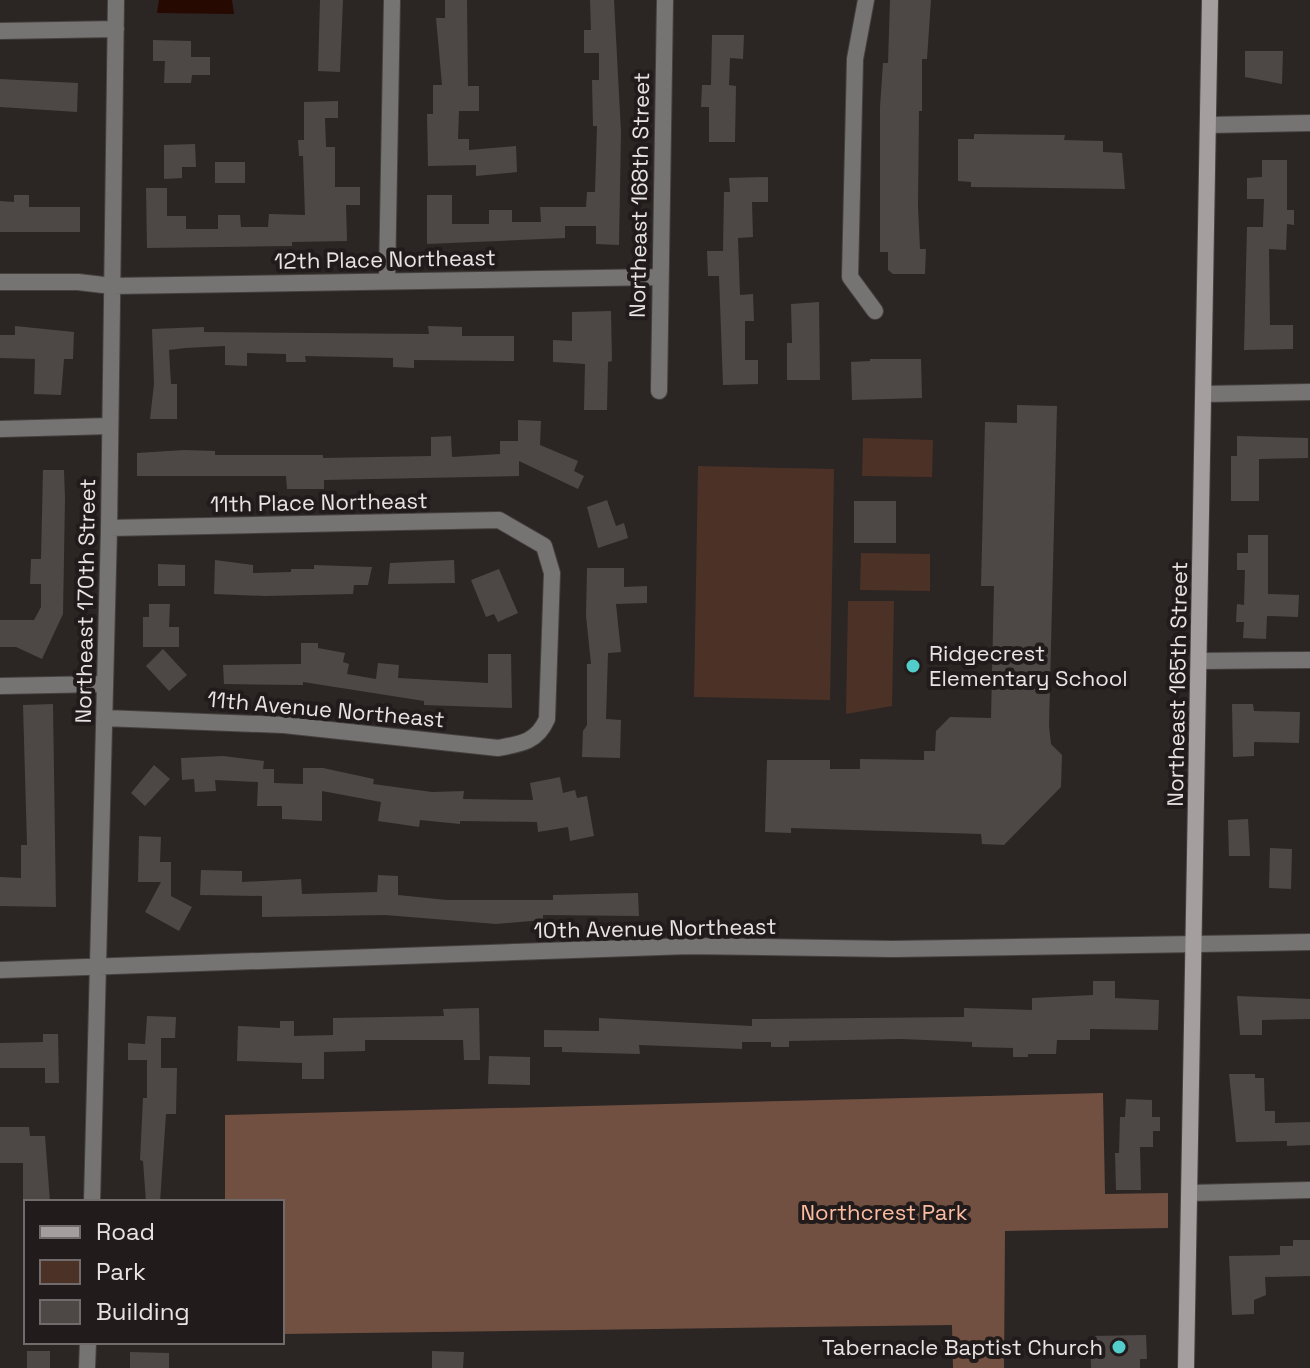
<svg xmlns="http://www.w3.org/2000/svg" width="1310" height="1368" font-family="'Space Grotesk',sans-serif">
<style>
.green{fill:#4c3127}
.forest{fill:#725041}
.water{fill:#260901}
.building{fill:#4d4845}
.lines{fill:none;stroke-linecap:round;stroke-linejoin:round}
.street-casing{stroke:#45413f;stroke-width:18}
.secondary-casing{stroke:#45413f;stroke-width:18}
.street{stroke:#767473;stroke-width:16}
.secondary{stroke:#a49f9e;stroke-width:16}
.poi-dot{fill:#53cdcb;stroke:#211c1b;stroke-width:3}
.labels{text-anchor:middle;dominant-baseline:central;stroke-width:8;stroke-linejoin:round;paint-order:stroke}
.street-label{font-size:22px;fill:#e8e4e3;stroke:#211c1b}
.poi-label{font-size:22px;fill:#e8e4e3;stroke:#211c1b;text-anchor:start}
.park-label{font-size:22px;fill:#fcbca2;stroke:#211c1b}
</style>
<rect width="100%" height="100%" fill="#2b2624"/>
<!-- green -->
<path class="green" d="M863,438L933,440L932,477L862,476Z
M698,466L834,469L830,700L694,697Z
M861,553L930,554V591L860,590Z
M848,601H894L892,706L846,714Z"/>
<!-- forest -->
<path class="forest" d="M1103,1093L1105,1194L1168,1193V1228L1005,1231L1004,1368H953L952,1325L282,1334V1202H225V1115Z"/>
<!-- water -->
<path class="water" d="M159,0H232L234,14L157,13Z"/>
<!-- building -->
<path class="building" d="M320,0H343L340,72L318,71Z
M445,0H467L468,86H479V111H459L458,139H469V150L516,146L517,172L476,176V165L428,166L427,114H433V85H442L436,18H445Z
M590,0H614L621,132L619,245L596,244V226H565V238L427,244V195H452V224H489V210H512V222H541L540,207H586L587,192H595L597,126H593L592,80H599V53H584V30H591Z
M890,0H931L927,59H922V111H919L918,207L920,249H926L925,274H893L888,270V252H880V107L883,63H888Z
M712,35H744L743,59L730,58L729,85L736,86L735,142H709V107H701L702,85H711Z
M153,40L191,41V57H210V75H192L191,83H164L165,61H153Z
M1245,51H1283L1282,84L1245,77Z
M0,79L78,83L77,112L0,107Z
M338,101V118H325L326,147H335V187H360V205H346L347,241L292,242V246L147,248L146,188H167V216H186V229H218V215H240L241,227H268L269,214L305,215L303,156H299L298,140H304V102Z
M974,134L1065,135L1064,140L1103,141V152L1122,153L1125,189L971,187V182L958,181V139H974Z
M195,144L196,167H182V178L164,179V145Z
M1262,160H1287V210H1294V225L1287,224L1286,250L1269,249L1270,325H1293V349L1244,350L1247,227H1263L1264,199H1247V178L1262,177Z
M215,162H245V183H215Z
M768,177V202H752L753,237L738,238L740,295L753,294L754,321H745V360H758V384L723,385L719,276H708L707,251H723L724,192H730L729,178Z
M14,195H29V207H80V232H0V201L14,202Z
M819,302L820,380H787V343H792L791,304Z
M611,311L612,361L608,362L607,410H584L585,364L553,362V340L572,341V312Z
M15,326L74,332L73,359H64L61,395L34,394L35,359L0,358V335H15Z
M428,326L462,327V336H514V361L414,360V368L393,367V358L305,356L306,362H286V354L247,353V366L225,365V346L185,348L169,350L171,384H177V419H150L154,384L152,329L204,327V332L429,334Z
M870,359H921L922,398L852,400L851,362L870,361Z
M1017,405L1057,406L1049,726L1051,744L1062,755L1061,787L1004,845L982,844L981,834L791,828V833L765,832L767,760H830V769H860V759L924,760V751H935L936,731L950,717L991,718L994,586H981L985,422L1017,423Z
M518,420L541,421L540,445L578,461L574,471L584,476L578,489L519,461V476L324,480V489H287L286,476H137V453L184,450L215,451V455H323V458L431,456V437L451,436L452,457L500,454V441H518Z
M1237,436L1308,438V458L1259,459V501H1231V456H1237Z
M43,470H64L65,499L63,614L42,659L16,647H0V620H34L41,607V584H30L31,559H41Z
M607,500L616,526L624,523L628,538L598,548L587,507Z
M854,501H896V543H854Z
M1248,535H1268V594L1299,595L1298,617L1267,616L1266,639L1243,638L1244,622H1236L1237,604L1244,605L1245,570H1237V553H1248Z
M215,560L253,565V573L291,572V569H314V565L372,567L368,585H354L353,594L265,596L214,594Z
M454,560L455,583L388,584L390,563Z
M158,564L185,565V586H158Z
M587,568H624V587L647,586V603L616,604L621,652L608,653L606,719L621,720L620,758L582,757L583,731L587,725V664H591L586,616Z
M499,569L518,613L498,622L494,614L486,617L471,580Z
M149,604H170L169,627H179V647H143V617H149Z
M301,643H318V648L345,653L343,662L349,664L347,674L376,679L378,663L399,665L398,678L488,683V654H511L512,708L424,705V701L303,682V685L224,684L223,665L301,664Z
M163,649L187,675L169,691L146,666Z
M53,704L56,907L0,906V877L21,878V845H27L23,705Z
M1232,704H1253L1254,711L1300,712L1299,743L1254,742V756L1233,757Z
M223,756L264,761L263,769H274V783L303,784V768H323L374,779L373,784L432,792L464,791L463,799L533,800L530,783L560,777L563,793L575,790L577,798L587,796L594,836L570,841L568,827L538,832L537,822L460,821V824L420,820L419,827L378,821L381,802L322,791V821L282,819V806H257L258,782L215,780L216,791L195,792L194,779L182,780L181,758Z
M154,765L170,779L145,806L131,793Z
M1248,819L1250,856H1229L1228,820Z
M139,836L161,837L160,862H171V896L192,907L179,931L145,912L161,882H138Z
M1270,848L1292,849L1291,889L1269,888Z
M201,870L242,871V882L301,879L302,894L377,892L378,875L398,876V895L447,900H553V895L638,893L639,916L543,915V920L496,924L385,915L262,917V896L200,895Z
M1093,981H1115V998L1159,1000L1158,1030L1090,1029V1040H1057L1056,1054H1028V1057H1013V1048L972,1047V1042L901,1039L789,1041V1047H771V1042H742V1049L639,1045L640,1054L562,1052V1047H544V1030L599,1031V1018L752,1026V1019L964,1017V1008L1032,1010V998L1093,995Z
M1237,996L1310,999V1019L1262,1020V1035H1240Z
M479,1008L480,1060H464L463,1040H365V1051L324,1052V1079H302V1063L237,1061L238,1026L280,1028V1021H294V1036L333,1035V1018L444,1016L443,1009Z
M147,1016L176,1017L175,1038H161V1068H177L176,1114H166L160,1202H146L143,1161L140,1160L143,1098H147V1060H128V1043L145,1044Z
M43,1034H58L59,1083H45V1068H0V1043L43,1042Z
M489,1056L530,1057V1085L488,1084Z
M1229,1074H1255V1078H1264L1265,1111H1275V1123L1310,1122V1145L1287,1146V1141L1236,1142Z
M1126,1099L1152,1100V1117H1160V1131H1153V1147H1140L1141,1190H1116L1115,1153H1119L1120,1117H1125Z
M0,1127H29L30,1136H45L50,1202H23V1163H0Z
M1293,1240H1310V1276L1265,1277L1266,1295L1254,1300V1314L1232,1315L1229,1256L1280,1255V1246H1293Z
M1146,1335L1147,1359H1140V1368H1091L1090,1336Z
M27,1351H50V1368H27Z
M432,1351L464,1352L463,1368H432Z
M130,1352L169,1353V1368H130Z"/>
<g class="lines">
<defs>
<path id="street" d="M866,0L855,59L850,277L875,311
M0,31L116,29
M1208,125L1310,123
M387,281L392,0
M0,282H78L112,286L659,277
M659,391L665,0
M1204,394L1310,392
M0,429L110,426
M1200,661L1310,660
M0,686L103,684
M104,718L284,725L498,748C521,744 537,742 547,719L552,573L544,546L499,520L109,528
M0,970L689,946L893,949L1310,942
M1190,1193L1310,1190
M92,1202L109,528L116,0
M87,1368L88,1342"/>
<path id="secondary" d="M1186,1368L1210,0"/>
</defs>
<!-- street casing -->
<use href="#street" class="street-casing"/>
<!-- secondary casing -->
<use href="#secondary" class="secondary-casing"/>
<!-- street -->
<use href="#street" class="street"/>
<!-- secondary -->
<use href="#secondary" class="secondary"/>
</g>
<!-- markers -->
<g class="poi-dot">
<circle cx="913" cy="666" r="8"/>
<circle cx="1119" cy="1347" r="8"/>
</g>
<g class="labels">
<!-- street labels -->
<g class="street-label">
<text transform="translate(639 195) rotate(-89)">Northeast 168th Street</text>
<text transform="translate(385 259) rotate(-1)">12th Place Northeast</text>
<text transform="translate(319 502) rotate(-1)">11th Place Northeast</text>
<text transform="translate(85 601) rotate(-89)">Northeast 170th Street</text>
<text transform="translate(1177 684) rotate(-89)">Northeast 165th Street</text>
<text transform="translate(326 709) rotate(5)">11th Avenue Northeast</text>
<text transform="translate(655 928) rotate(-1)">10th Avenue Northeast</text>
</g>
<!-- poi labels -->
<g class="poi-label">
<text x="929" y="653">Ridgecrest<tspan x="929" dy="25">Elementary School</tspan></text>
<text x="1103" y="1347" text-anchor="end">Tabernacle Baptist Church</text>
</g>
<!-- park labels -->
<g class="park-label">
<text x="884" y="1212">Northcrest Park</text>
</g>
</g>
<!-- legend -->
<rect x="24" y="1200" width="260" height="144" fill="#211c1b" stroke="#716c6b" stroke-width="2"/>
<rect x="40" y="1226" width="40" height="12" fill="#a49f9e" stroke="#716c6b" stroke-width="2"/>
<text x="96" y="1240" font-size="24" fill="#e8e4e3">Road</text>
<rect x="40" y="1260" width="40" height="24" fill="#4c3127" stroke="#716c6b" stroke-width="2"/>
<text x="96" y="1280" font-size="24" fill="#e8e4e3">Park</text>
<rect x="40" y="1300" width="40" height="24" fill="#4d4845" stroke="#716c6b" stroke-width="2"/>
<text x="96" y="1320" font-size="24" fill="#e8e4e3">Building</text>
</svg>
